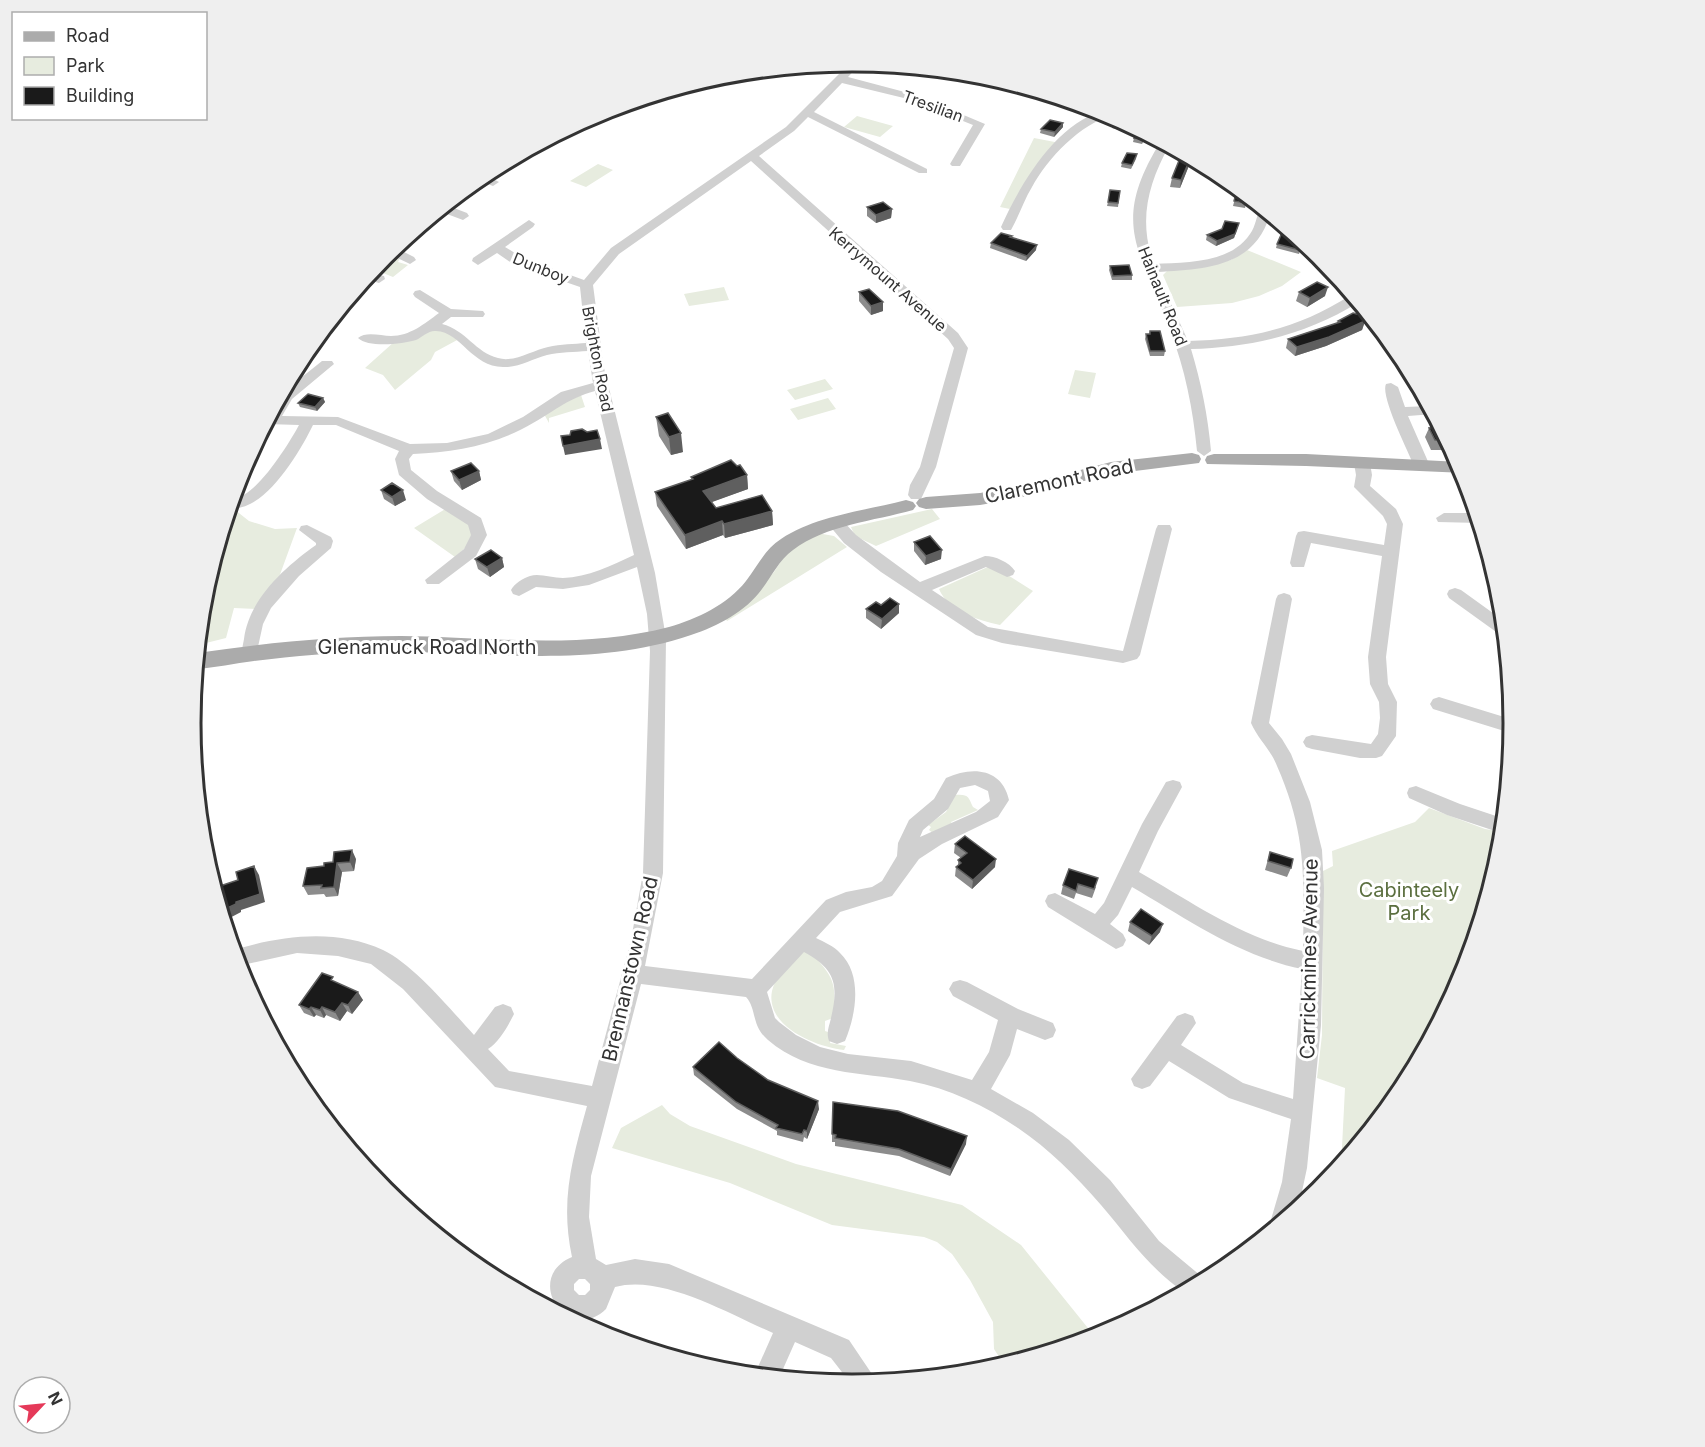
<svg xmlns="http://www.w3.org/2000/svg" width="1705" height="1447" font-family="Inter,sans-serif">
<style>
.green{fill:#e7ecdf}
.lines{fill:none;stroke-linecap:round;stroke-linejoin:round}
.minor{fill:#d0d0d0;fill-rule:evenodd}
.major{fill:#ababab;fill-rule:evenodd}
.wall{fill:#8c8c8c}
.shaded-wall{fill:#5f5f5f}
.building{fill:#1a1a1a;stroke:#5f5f5f;stroke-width:1.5}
.labels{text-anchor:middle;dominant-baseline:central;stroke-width:6;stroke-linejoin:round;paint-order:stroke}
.far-street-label{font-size:16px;fill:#333;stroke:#fff}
.street-label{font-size:20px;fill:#333;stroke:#fff}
.park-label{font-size:20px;fill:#5b6f3f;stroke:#fff}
.rim{fill:none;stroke:#333;stroke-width:3}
</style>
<rect width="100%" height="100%" fill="#fff"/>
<!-- green -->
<path class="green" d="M857,116L893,126L880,137L844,127Z
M1034,138L1060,143L1010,209L1000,207Z
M598,164L613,170L586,187L570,181Z
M1247,250L1301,272L1282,286L1259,296L1232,303L1177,307L1163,275L1168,270L1231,260Z
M389,252L400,258L398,262L408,265L393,277L383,273H370Z
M724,287L729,300L689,306L684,294Z
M434,326L459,339L435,352L431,360L395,390L383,375L365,368L394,342Z
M1075,370L1096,373L1090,398L1068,394Z
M825,379L833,389L795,400L787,390Z
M581,395L585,407L549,418V423L544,414L563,400Z
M828,398L836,409L798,420L790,409Z
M230,506L249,521L275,529L297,528L278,580L258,609L234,608L226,638L198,645L203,594Z
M447,508L474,529L466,547L455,557L414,528Z
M932,509L940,519L876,546L855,536L851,527Z
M817,533L834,536L847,547L727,621L723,614L758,588L774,572L792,544Z
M992,565L1033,591L1000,625C978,620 949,612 939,589Z
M955,795C969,794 968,797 973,807L978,810L951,822L953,826L934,834L929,830L931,827L928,825L946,812Z
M1429,808L1485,829L1504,832L1502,853L1464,977L1403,1092L1341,1167L1345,1088L1317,1078L1322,1035L1323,871L1333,866L1332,851L1415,822Z
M810,951C834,978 837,982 833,1018L825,1021V1031L831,1033L830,1043L846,1046L844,1050C817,1047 765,1027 772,991C775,977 789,963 797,952Z
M662,1105L670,1114L690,1126L796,1164L962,1205L1021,1245L1096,1338L1005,1366L994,1349L993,1322L970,1280L952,1254L937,1242L924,1237L832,1225L730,1183L612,1148L621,1128Z"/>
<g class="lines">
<!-- minor -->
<path class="minor" d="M851,62H862L848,77L916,95L985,124L960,166H952L950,164L973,125L908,99L842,83L814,112L927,169V173H919L808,117L794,131L759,156L958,333L968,348L936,467L921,499H911L908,495L910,485L920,467L954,348L948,339L751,161L619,254L593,285L604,368L655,573L666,638L663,873L645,966L752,979L826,900L846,892L872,887L882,881L897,856L898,843L909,820L934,799L946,778C972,766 1002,768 1009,800L998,817L942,844L919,859L892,896L840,912L816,938C824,942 834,946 840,953C863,975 856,1015 845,1041L837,1044L829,1041C826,1032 829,1027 831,1018C839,984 835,969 804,952L767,992L775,1018L779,1022L796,1035L820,1047L848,1054L911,1061L972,1080L989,1052L998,1020L953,996L949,989L953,982L960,980L967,982L1018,1009L1053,1023L1056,1030L1053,1037L1045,1040L1017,1029L1010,1055L991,1089L1033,1113L1069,1140L1110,1180L1159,1241L1207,1281L1185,1293C1146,1265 1131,1240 1101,1205C1076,1176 1049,1149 1018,1128C985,1106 949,1088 910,1081C861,1072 809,1075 768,1040C751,1026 757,1009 746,997L641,984L591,1176L589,1217L596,1259L606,1265L635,1259L669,1264L849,1340L878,1383L852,1385L831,1358L795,1342L779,1378L754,1376L773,1333C729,1314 662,1274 615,1287L606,1309C568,1346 522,1278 572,1257C560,1201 572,1160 587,1106L495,1087L403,989L371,964L338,956L297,953L238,966L233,950C281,936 335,928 383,950C414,965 450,1009 474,1035L495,1007L503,1004L511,1007L514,1014C508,1026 499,1042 488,1049L509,1071L592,1086L631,940L643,873L650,651L647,614L637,567L589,585L563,589L536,587L519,596L513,594L511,590C514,584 523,578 530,576C539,573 552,578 563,578C588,577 611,566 634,555L595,391C567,399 558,409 533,423C496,445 455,452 413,454L409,459L411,470L437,491L481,518L487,535L476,556L439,584H427L425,580L464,549L471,535L468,525L427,499L399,475L395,459L399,451L336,425H313C300,452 264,513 230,508L232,498C254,501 290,442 299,425L266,424L282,393L322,361H332L334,364L292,399L282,416L338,417L410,444L447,443L488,434L523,417L561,392L593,383L588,351C574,352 560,352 547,355C532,359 518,368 503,367C472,367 461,332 436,331C429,330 422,337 416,340C403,344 368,348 358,338C366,331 381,336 391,336C410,336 424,324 439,313L415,297L413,294L415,291L420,290L451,309L483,311L485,314L483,317H451L442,324C466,330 476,353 498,358C514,363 533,350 548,347C561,344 574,344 586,343L580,287L513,264L497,253L478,265L472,261L473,258L529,220L535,224L533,227L505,247L523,258L584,280L611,248L786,127ZM975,785L988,791L990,801L976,812L920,837L923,830L948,809L960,788ZM579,1279H585L590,1284V1290L585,1295H579L574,1290V1284Z
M718,76C713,89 670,100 657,94Z
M1103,111L1113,115C1080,124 1048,158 1032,187C1024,200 1019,216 1011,230H1003L1001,227C1020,185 1055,124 1103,111Z
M1161,141L1169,146C1148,184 1138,221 1154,264C1186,262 1230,264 1250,234C1256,226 1256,216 1261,207L1270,214C1255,268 1204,269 1157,272L1188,341C1251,339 1297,329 1351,295L1359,302C1306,335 1252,347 1191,349C1201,382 1208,416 1211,451L1204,456L1197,451C1193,409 1185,369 1170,330C1142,251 1108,226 1161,141Z
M483,174L499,182L493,186L477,180Z
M446,205L467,213L469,216L463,220L439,211Z
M394,247L414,257L416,260L410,264L387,253Z
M370,273L384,276L385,279L379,283L365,279Z
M1391,383L1398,387L1405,407L1430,406L1434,414L1408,416L1430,466L1427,469L1422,471L1414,466C1408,451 1380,396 1386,384Z
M1362,458L1370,463L1372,475L1370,486L1396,509L1403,524L1386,657L1388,684L1397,702L1396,736L1382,756L1376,758H1360L1312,749L1306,747L1303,742L1306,737L1312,735L1371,744L1378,734L1380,718L1379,702L1370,684L1368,657L1382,556L1311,543L1304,567H1292L1290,563L1296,536L1298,532L1304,531L1384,545L1387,524L1383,516L1354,487L1356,475L1354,463Z
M1444,513H1477L1480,523L1438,522L1436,518Z
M837,520L843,521L856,535L920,582L985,556C995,556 1009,562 1015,571L1013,575L1007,577L986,567L932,590L988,627L1123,651L1156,529L1158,525H1170L1172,529L1140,655L1137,659L1123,663L1002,643L976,635L881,572L844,543L829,525Z
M307,525L331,537L333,541L331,548L299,576L271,608L263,624L256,656L250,658L244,656C241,650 243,645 244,639C249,599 285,567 316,545V543L299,530L301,526Z
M1455,588L1461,590L1504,621L1506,636L1499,634L1449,598L1447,594L1449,590Z
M1284,593L1290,595L1292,599L1269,723L1282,739L1291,754L1310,802L1322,850L1324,888L1321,1025L1307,1168L1298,1210L1273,1230L1270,1223L1282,1182L1291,1119L1229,1098L1169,1061L1150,1086L1142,1089L1134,1086L1131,1079L1177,1016L1185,1013L1193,1016L1196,1023L1181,1045L1243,1083L1293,1099L1302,969C1239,956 1187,919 1132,887L1118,915L1110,924L1123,934L1126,940L1123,946L1116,949L1048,907L1045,901L1048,895L1055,893L1095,914L1104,903L1142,824L1166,782L1173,780L1180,782L1182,787L1158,831L1139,872C1192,902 1243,939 1303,951C1304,879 1307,834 1277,766C1271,750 1258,739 1251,723L1276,599L1278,595Z
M1439,697L1514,720V734L1433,709L1430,704L1433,699Z
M1416,786L1460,804L1505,819L1504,834L1447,815L1409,798L1407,793L1409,788Z"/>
<!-- major -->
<path class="major" d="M1192,453L1199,455L1201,459L1199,463L1111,474L1015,499L980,505L926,509L919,507L916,503L919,499L926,497L980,493L1015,487L1111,462Z
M1214,454H1306L1460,462L1465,473L1306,466L1207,464L1205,460L1207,456Z
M906,500L913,502L916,506L913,510C874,521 826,525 793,550C779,560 772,576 762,589C745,612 718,626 691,635C588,670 482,650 376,652C335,652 295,656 254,661C235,663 215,668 196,669L197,653C265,643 333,636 401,636C491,637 580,650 669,627C697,619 727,605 746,581C757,567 765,549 781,539C817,515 865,511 906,500Z"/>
</g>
<!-- wall -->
<path class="wall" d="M1117,118L1148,134L1142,144L1133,142L1134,138L1136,134L1112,128V124Z
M1063,123V127L1054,137L1040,133L1041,129Z
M1137,154L1136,159L1131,169L1121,167L1122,163Z
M1192,158L1180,188L1170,187L1172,178Z
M1238,187L1248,196L1245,208L1233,206Z
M1120,191L1118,207L1107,206L1108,202Z
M867,207L892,209L891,218L876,223L867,216Z
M1239,223L1234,238L1216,246L1206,240L1207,235Z
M1012,238L1036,250L1026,261L990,248L991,243Z
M1303,241L1299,254L1276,248L1277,244Z
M1110,266L1132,275V280H1112L1109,270Z
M859,292L883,302V311L871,315L859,301Z
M1299,292L1325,296L1307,307L1296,301Z
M1338,321H1365L1362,330L1326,346L1295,356L1286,348L1288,339L1337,323Z
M1150,331L1165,351L1164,356H1150L1145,339L1146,334H1149Z
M323,398L325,402L317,411L300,407L298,403Z
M656,417L683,452L671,455L659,436Z
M1429,428L1446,440L1442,450H1431L1425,437Z
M451,471H479L481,480L462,490L454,481Z
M747,475L748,489L711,502L716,508L772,511L773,525L725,538L723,535L686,549L657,506L655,492L691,480V477Z
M381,490L406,500L395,506L384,499Z
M914,542L941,559L925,565L914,551Z
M502,558L504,567L490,577L478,569L475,559Z
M899,604V613L881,629L866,618V609L881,605Z
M955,844L995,867L972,889L955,876L956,867L958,866V860L961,858L954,853Z
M1270,852L1291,868L1287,877L1265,870Z
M356,859L354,871L342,872L338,896L326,897L324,894L308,895L303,886L324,866Z
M1069,869L1096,887L1092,898L1076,893L1074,899L1061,894L1063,885Z
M1130,922L1160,932L1149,945L1128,931Z
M335,982L363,1000L352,1014L347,1011L340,1021L326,1015L324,1018L316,1015L314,1017L304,1013L299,1005Z
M737,1058L768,1080L819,1109L807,1139L804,1137L803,1142L777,1135V1131L737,1109L694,1075L693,1067Z
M832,1134L966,1144L950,1176L899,1156L835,1146V1142H832Z"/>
<!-- shaded-wall -->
<path class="shaded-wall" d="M1063,123V127L1054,137L1055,132Z
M1191,157L1192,158L1180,188L1181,180Z
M892,209L891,218L876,223V215Z
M1239,223L1234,238L1216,246L1217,241Z
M1037,245L1036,250L1026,261L1027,256Z
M1328,287L1325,296L1307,307L1310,298Z
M883,302V311L871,315V306Z
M1365,321L1362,330L1326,346L1295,356L1297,347Z
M323,398L325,402L317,411L315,407Z
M681,433L683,452L671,455L669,437Z
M600,439L602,449L565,455L563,446Z
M479,471L481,480L462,490L459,480Z
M747,475L748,489L704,505L703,491Z
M403,490L406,500L395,506L392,497Z
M772,511L773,525L725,538L724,524Z
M722,521L723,535L686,549L685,535Z
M942,550L941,559L925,565L926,556Z
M502,558L504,567L490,577L487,567Z
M899,604V613L881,629L882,619Z
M352,850L356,859L354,871L350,862Z
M996,859L995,867L972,889L973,880Z
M337,863L342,872L338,896L334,887Z
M254,866L259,875L265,902L241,910V912L224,921L221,911L236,902Z
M1163,924L1160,932L1149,945L1152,936Z
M358,992L363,1000L352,1014L348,1005Z
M342,1003L347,1011L340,1021L335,1012Z
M311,1007L316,1015L314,1017L309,1009Z
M322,1007L326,1015L324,1018L320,1010Z
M818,1101L819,1109L807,1139V1131Z
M967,1136L966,1144L950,1176L951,1169Z"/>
<!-- building -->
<path class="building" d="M1117,118L1146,134L1143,139L1134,138L1138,130L1112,124Z
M1050,120L1063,123L1055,132L1041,129Z
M1127,153L1137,154L1132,165L1122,163Z
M1182,153L1191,157L1181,180L1172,178Z
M1238,187L1248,196L1246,203L1234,201Z
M1110,190L1120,191L1118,203L1108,202Z
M883,202L892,209L876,215L867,207Z
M1225,221L1239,223L1235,234L1217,241L1207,235L1222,229Z
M1285,226L1303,241L1300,250L1277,244Z
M1001,233L1012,236L1010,237L1037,245L1027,256L991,243Z
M1129,265L1132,275L1113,276L1110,266Z
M1317,282L1328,287L1310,298L1299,292Z
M869,289L883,302L871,306L859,292Z
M1353,313L1361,315L1365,321L1329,337L1297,347L1288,339L1340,322L1338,321Z
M1150,331H1160L1165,351H1150L1146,334H1150Z
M308,394L323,398L315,407L298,403Z
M668,413L681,433L669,437L656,417Z
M1440,427L1446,440H1435L1429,428Z
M582,429L587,432L597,430L600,439L563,446L561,436L570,435L571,431Z
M731,460L737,466L740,465L747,475L703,491L716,508L762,495L772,511L724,524L722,521L685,535L655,492L693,479L691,477Z
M471,463L479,471L459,480L451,471Z
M392,483L403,490L392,497L381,490Z
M930,536L942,550L926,556L914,542Z
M491,550L502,558L487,567L475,559Z
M890,598L899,604L882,619L866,609L876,602L881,605Z
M965,836L996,859L973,880L956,867L961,863L958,860L967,853L955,844Z
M352,850L350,862L337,863L334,887L321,888L322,885L303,886L307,868L324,866V863L333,862L334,852Z
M1270,852L1293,859L1291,868L1268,861Z
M254,866L260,894L236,902V904L221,911L214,888L238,880L236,872Z
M1069,869L1098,878L1094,889L1078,884L1076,891L1063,885Z
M1141,909L1163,924L1152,936L1130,922Z
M322,973L333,977L331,980L358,992L348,1005L342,1003L335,1012L322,1007L320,1010L311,1007L309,1009L299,1005Z
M719,1042L737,1058L768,1080L818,1101L807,1131L804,1130L802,1134L776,1128L778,1125L736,1102L693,1067Z
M833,1102L898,1111L967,1136L951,1169L899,1149L835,1138L836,1135L832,1134Z"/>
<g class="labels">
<!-- far-street labels -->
<g class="far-street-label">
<text transform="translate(933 106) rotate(20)">Tresilian</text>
<text transform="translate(541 268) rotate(22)">Dunboy</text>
<text transform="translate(888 279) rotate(41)">Kerrymount Avenue</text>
<text transform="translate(1163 296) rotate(68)">Hainault Road</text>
<text transform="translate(598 359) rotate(79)">Brighton Road</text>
</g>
<!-- street labels -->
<g class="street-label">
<text transform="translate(1059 481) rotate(-12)">Claremont Road</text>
<text x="427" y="647">Glenamuck Road North</text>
<text transform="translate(1309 959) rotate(-89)">Carrickmines Avenue</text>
<text transform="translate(630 969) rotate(-77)">Brennanstown Road</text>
</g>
<!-- park labels -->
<g class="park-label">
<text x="1409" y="890">Cabinteely<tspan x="1409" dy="23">Park</tspan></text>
</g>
</g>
<!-- crop -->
<path d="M0 0H1705V1447H0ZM201 723a651 651 0 1 1 1302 0a651 651 0 1 1-1302 0Z" fill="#efefef" fill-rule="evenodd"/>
<path class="rim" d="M201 723a651 651 0 1 1 1302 0a651 651 0 1 1-1302 0Z"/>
<!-- legend -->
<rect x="12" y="12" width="195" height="108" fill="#ffffff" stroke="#adadad" stroke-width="1.5"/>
<rect x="24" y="32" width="30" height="9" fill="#ababab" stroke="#adadad" stroke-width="1.5"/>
<text x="66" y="42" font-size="18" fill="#333333">Road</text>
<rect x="24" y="57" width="30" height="18" fill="#e7ecdf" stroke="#adadad" stroke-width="1.5"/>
<text x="66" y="72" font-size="18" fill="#333333">Park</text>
<rect x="24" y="87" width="30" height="18" fill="#1a1a1a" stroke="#adadad" stroke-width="1.5"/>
<text x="66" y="102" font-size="18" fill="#333333">Building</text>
<!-- north arrow -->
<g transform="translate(42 1405) rotate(64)"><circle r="28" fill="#ffffff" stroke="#adadad" stroke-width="1.5"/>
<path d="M0-4.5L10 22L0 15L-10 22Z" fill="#e53959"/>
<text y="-9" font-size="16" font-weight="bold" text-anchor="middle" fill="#333333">N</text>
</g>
</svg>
